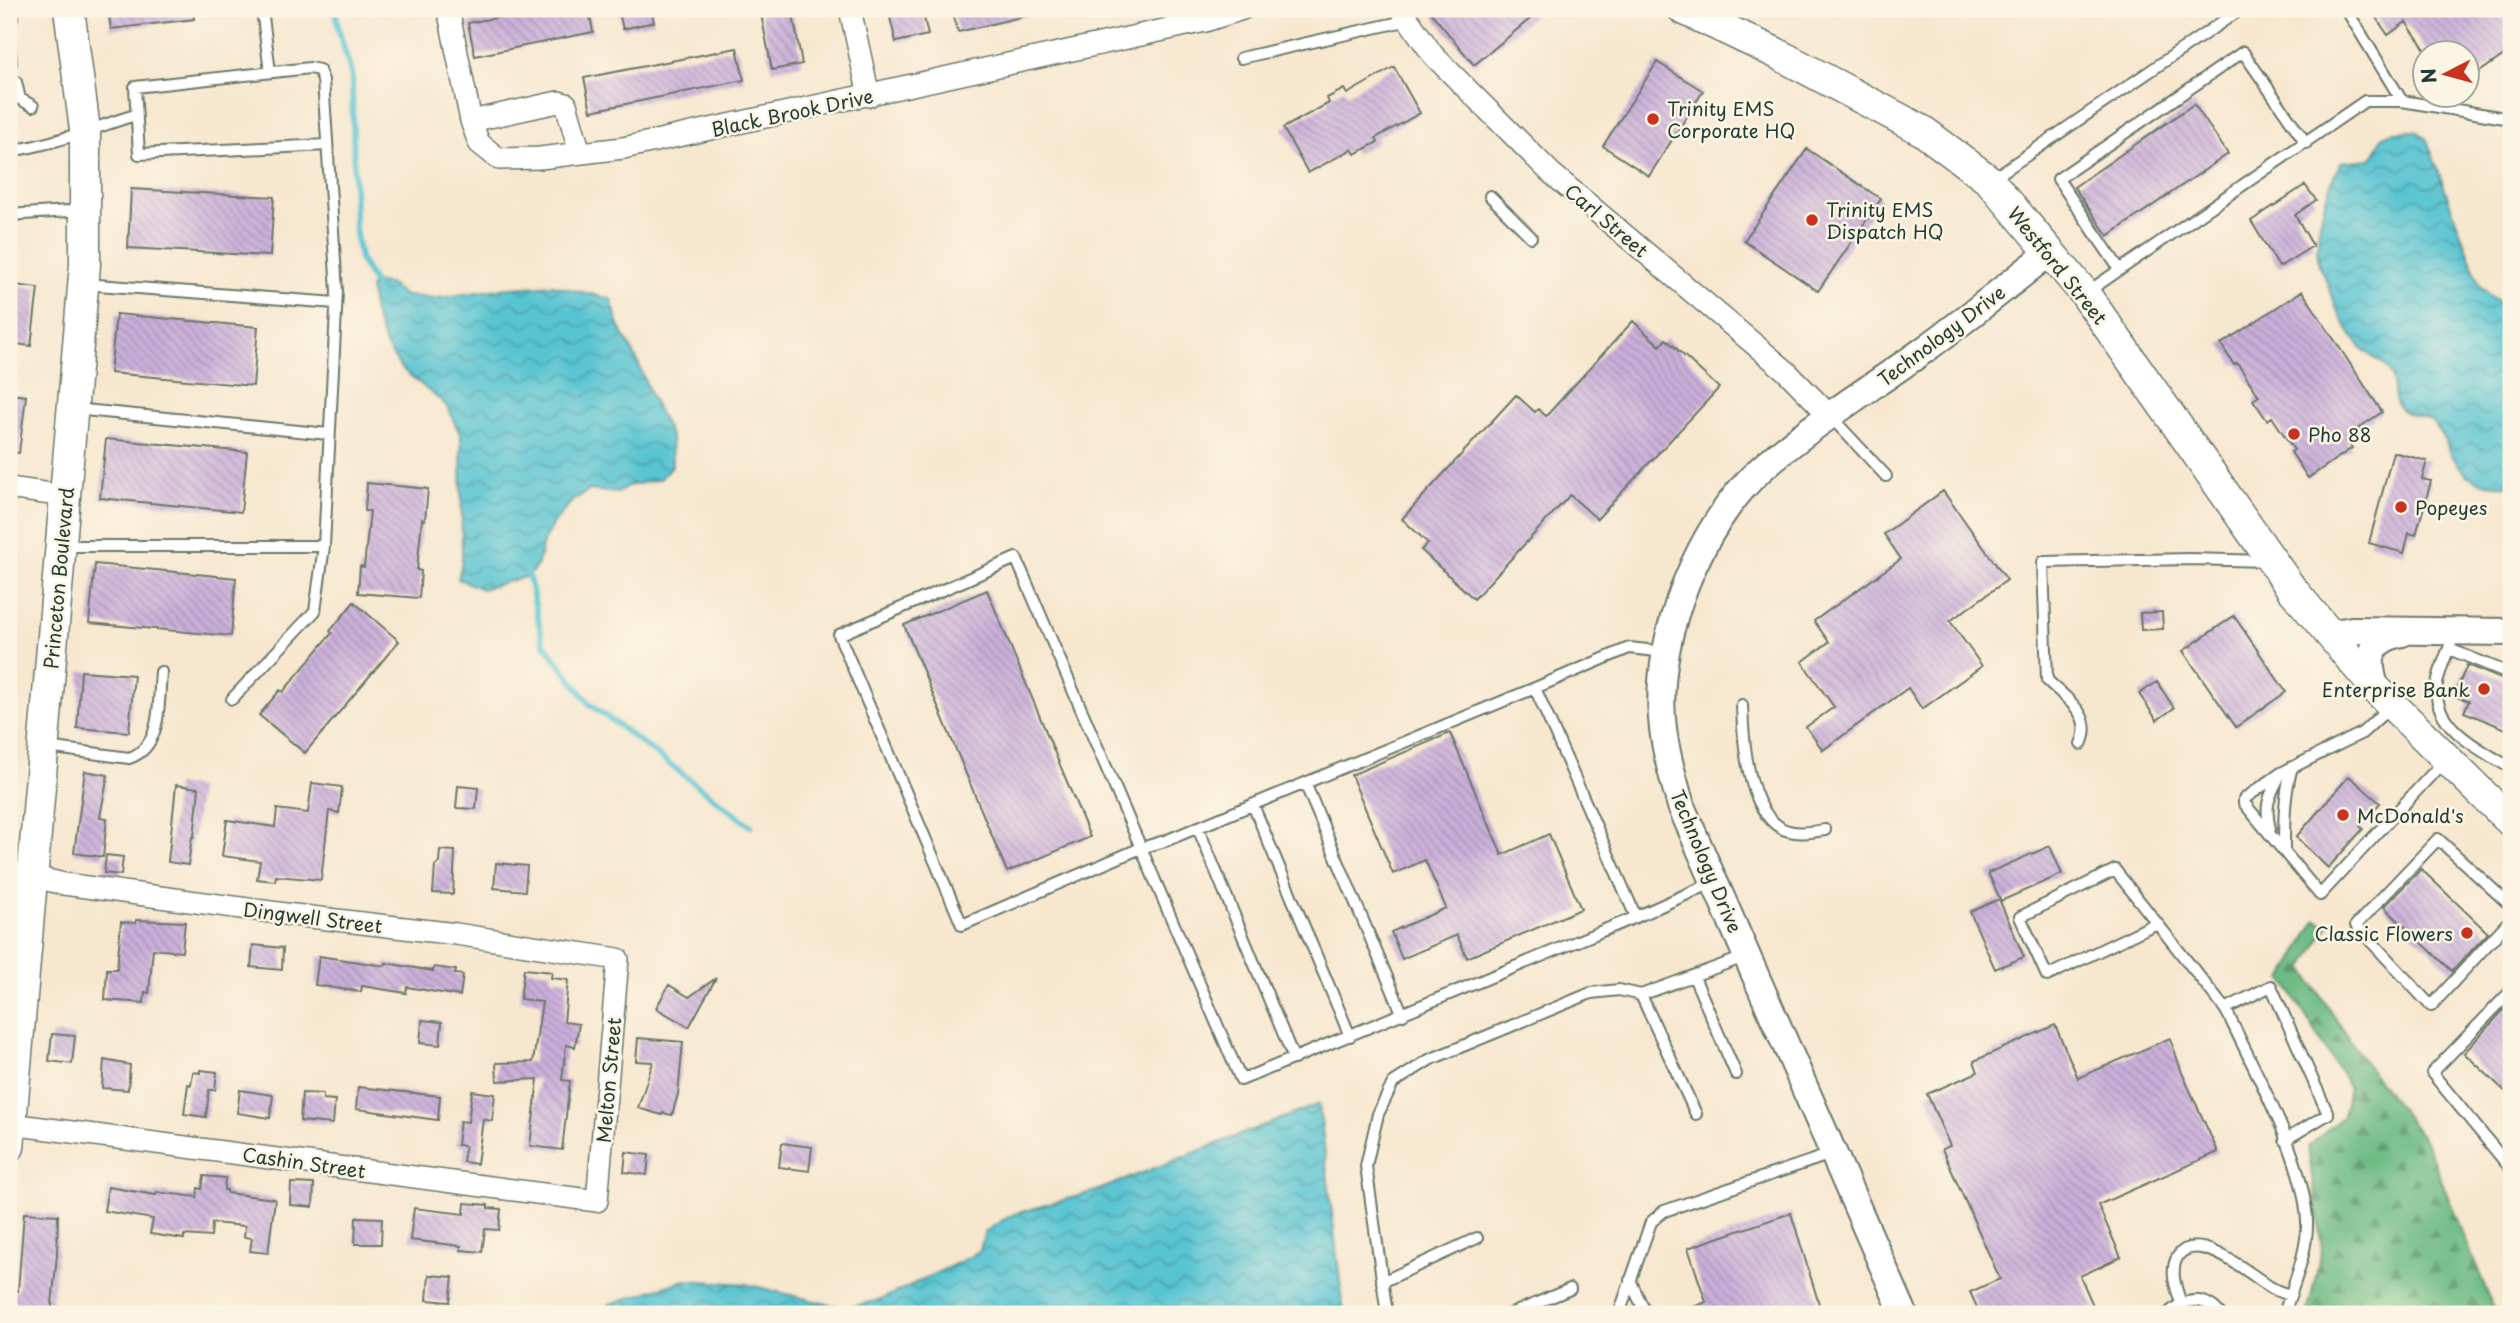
<svg xmlns="http://www.w3.org/2000/svg" width="2520" height="1323" font-family="'Playpen Sans',sans-serif">
<style>
.forest{fill:url(#forest-firs);stroke:#467c5c;stroke-width:2}
.water{fill:url(#water-waves);stroke:#3c8083;stroke-width:2}
.lines{fill:none;stroke-linecap:round;stroke-linejoin:round}
.stream{stroke:#59c4d2;stroke-width:6}
.building{fill:url(#building-back-hatch)}
.service-casing{stroke:#6b786a;stroke-width:14}
.minor-casing{stroke:#6b786a;stroke-width:24}
.tertiary-casing{stroke:#6b786a;stroke-width:30}
.secondary-casing{stroke:#6b786a;stroke-width:33}
.service{stroke:#fff;stroke-width:10}
.minor{stroke:#fff;stroke-width:21}
.tertiary{stroke:#fff;stroke-width:26}
.secondary{stroke:#fff;stroke-width:30}
.poi-dot{fill:#c8321e;stroke:#fcf5e5;stroke-width:2.5}
.labels{text-anchor:middle;dominant-baseline:central;stroke-width:5;stroke-linejoin:round;paint-order:stroke}
.poi-label{font-size:19px;fill:#1f3d34;stroke:#fcf5e5;text-anchor:start}
.street-label{font-size:19px;fill:#1f3d34;stroke:#fcf5e5}
</style>
<defs>
<pattern id="forest-firs" width="22" height="20" patternUnits="userSpaceOnUse" patternTransform="scale(1.75)"><rect width="22" height="20" fill="#6ebb84"/><path d="M5 1l3.5 6h-7zM16 11l3.5 6h-7z" fill="#5a996d"/></pattern>
<pattern id="water-waves" width="16" height="10" patternUnits="userSpaceOnUse" patternTransform="scale(1.75)"><rect width="16" height="10" fill="#59c4d2"/><path d="M0 5q4-4 8 0t8 0" fill="none" stroke="#49a0ab"/></pattern>
<pattern id="building-back-hatch" width="6" height="6" patternUnits="userSpaceOnUse" patternTransform="scale(1.75)"><rect width="6" height="6" fill="#cbafda"/><path d="M-1 5l2 2M0 0l6 6M5-1l2 2" fill="none" stroke="#a490b2"/></pattern>
</defs>
<rect width="100%" height="100%" fill="#fcf5e5"/>
<filter id="ink" filterUnits="userSpaceOnUse"><feTurbulence type="fractalNoise" baseFrequency=".0143" numOctaves="2"/><feDisplacementMap in="SourceGraphic" scale="14" xChannelSelector="R" yChannelSelector="G"/><feConvolveMatrix kernelMatrix="1 2 1 2 8 2 1 2 1" color-interpolation-filters="sRGB"/></filter>
<filter id="wash" filterUnits="userSpaceOnUse"><feTurbulence type="fractalNoise" baseFrequency=".00686" numOctaves="4" result="noise"/><feDisplacementMap in="SourceGraphic" scale="28" xChannelSelector="R" yChannelSelector="G"/><feGaussianBlur stdDeviation="1.57" result="paint"/><feColorMatrix in="noise" values="0 0 0 0 0 0 0 0 0 0 0 0 0 0 0 0 0 1.4 0 .05"/><feComposite in="paint" operator="in"/></filter>
<g filter="url(#wash)">
<rect width="100%" height="100%" fill="#f7e7cf"/>
<!-- forest -->
<path class="forest" d="M2316,920L2328,926L2303,969L2363,1060L2425,1141L2496,1314H2307L2322,1250L2308,1147L2343,1116L2349,1087L2283,979Z"/>
<!-- water -->
<path class="water" d="M2411,131L2418,132L2427,140L2480,286L2489,295L2511,310V485C2469,488 2460,471 2443,438C2440,434 2438,428 2435,424C2426,415 2410,418 2401,409C2390,400 2397,381 2388,369C2381,360 2368,356 2360,346C2345,328 2334,306 2328,285C2326,278 2321,272 2319,265C2313,235 2326,189 2341,162L2371,159L2375,154L2382,137L2393,132Z
M372,283L389,284L405,296L438,298L498,289L553,285L611,299L619,326L637,360L652,398L671,437L672,466L660,479L628,486L618,493L590,490L572,501L553,523L543,542L538,564L529,576L482,589L458,579L462,561L461,436L446,405L401,368L385,344L374,314L370,289Z
M1319,1104L1344,1314H602L609,1304L685,1280L746,1284L843,1308L880,1300L968,1258L980,1250L984,1234L993,1226L1014,1214L1096,1191Z"/>
<g class="lines">
<!-- stream -->
<path class="stream" d="M336,9C336,32 348,55 352,78L355,228L360,259L376,287
M527,568L543,642L590,704L751,826"/>
</g>
<g id="blocks">
<!-- building -->
<path class="building" d="M108,9H193L194,19L111,29Z
M541,9H589L593,32L475,56L468,23Z
M618,9H651L654,22L623,29Z
M760,9H792L802,64L772,70Z
M888,9H922L928,35L896,42Z
M952,9H1028L1029,15L958,32Z
M1428,9H1542L1474,65Z
M2370,9H2511V50L2468,80V52H2427L2406,22L2388,35Z
M737,48L744,80L591,111L584,78Z
M1657,62L1703,91L1649,176L1603,146Z
M1394,67L1420,113L1376,138L1378,142L1355,154L1352,149L1308,173L1283,128L1329,103L1327,98L1344,89L1347,94Z
M2194,104L2228,154L2108,236L2074,187Z
M1807,149L1881,199L1818,291L1744,241Z
M2305,185L2316,200L2295,215L2313,246L2279,267L2251,221Z
M131,189L274,197L270,256L128,248Z
M9,284L38,288L31,346L9,343Z
M2302,291L2382,412L2357,429L2359,433L2347,441L2352,448L2308,478L2291,452L2294,450L2272,417L2267,420L2253,400L2259,396L2237,363L2234,365L2221,344Z
M116,314L258,327L253,386L110,373Z
M1633,321L1660,346L1666,339L1719,388L1597,519L1570,495L1474,599L1421,550L1428,543L1402,519L1516,395L1535,412L1538,409L1546,416Z
M9,394L26,396L19,453L9,452Z
M106,439L247,452L241,512L100,498Z
M2393,452L2427,461L2422,479L2431,481L2416,535L2409,533L2404,553L2369,543Z
M367,483L428,489L425,520L422,519L417,570L421,571L419,598L358,593L360,566L364,567L370,511H365Z
M1943,491L2007,580L1950,621L1982,666L1922,709L1908,688L1823,750L1806,727L1834,707L1802,662L1829,642L1814,621L1901,559L1884,534Z
M95,564L236,578L231,636L89,623Z
M987,590L1090,837L1007,872L904,625Z
M354,602L399,641L305,753L259,715L280,690L283,692L332,633L330,631Z
M2162,612L2163,629L2141,630L2140,613Z
M2234,616L2286,692L2236,727L2183,651Z
M2467,665L2511,683V731L2464,712L2469,701L2454,696Z
M81,671L134,675L129,732L77,728Z
M2157,682L2174,708L2157,720L2139,694Z
M1450,733L1502,855L1549,834L1581,909L1467,958L1457,935L1402,959L1391,932L1446,908L1425,860L1393,874L1351,775Z
M85,771L108,775L100,817L107,818L103,857L74,853Z
M2349,776L2380,803L2360,826L2363,829L2328,868L2296,837Z
M312,783L342,787L339,813L329,811L321,880L276,876L275,881L257,879L260,861L222,856L227,820L275,827L277,809L308,813Z
M176,785L199,788L194,837H192L188,865L168,862Z
M458,786L478,788L476,809L456,808Z
M2050,846L2062,874L2001,901L1988,873Z
M440,850L455,851L453,894L433,893L435,866L439,862Z
M106,855L123,857L121,875L104,873Z
M496,863L527,866L525,891L494,888Z
M2421,869L2488,933L2452,971L2384,907Z
M1999,899L2024,957L1995,969L1970,912Z
M136,920L185,922L182,952L153,949L149,993L145,992L144,1003L105,1000L107,969H117L121,922L136,923Z
M253,945L283,948L282,970L251,967Z
M319,956L385,966L386,963L433,971L434,967L456,970L455,974L463,975L460,996L407,987L406,993L362,986L361,992L315,985Z
M524,969L552,972L551,978L568,980L564,1022L579,1024L575,1047L566,1045L562,1080L570,1081L562,1150L530,1146L538,1079L497,1081L496,1063L533,1062L542,1002L520,999Z
M716,978L689,1027L656,1008L669,985L689,997Z
M2511,1002V1097L2464,1053Z
M422,1020L442,1022L440,1045L420,1043Z
M2055,1025L2078,1078L2170,1038L2182,1073L2218,1152L2098,1205L2121,1257L2080,1276L2097,1314H1980L1970,1292L2000,1279L1942,1149L1950,1146L1927,1094L1978,1072L1974,1061Z
M52,1034L75,1036L72,1064L49,1061Z
M638,1038L683,1042L678,1094L672,1115L663,1113L662,1115L638,1108L653,1062L636,1061Z
M104,1060L130,1065L128,1090L102,1088Z
M200,1070L217,1072L215,1090H209L206,1117L184,1114L188,1084L191,1085L193,1072L200,1073Z
M358,1087L440,1096L438,1120L356,1109Z
M240,1090L273,1095L270,1118L237,1113Z
M472,1091L495,1094L492,1121L483,1119L477,1164L463,1162L465,1146L457,1145L460,1121L468,1122Z
M302,1093L323,1094V1099L335,1100L333,1124L300,1121Z
M782,1143L812,1147L809,1171L779,1167Z
M626,1152L649,1155L647,1175L624,1172Z
M204,1176L225,1178L224,1190H227V1193L275,1199L268,1253L250,1251L252,1238L244,1237L245,1226L212,1223L211,1237L184,1235V1239L150,1234L153,1219L104,1211L108,1187L156,1195L157,1192L197,1197L198,1188L202,1189Z
M291,1183L314,1184L313,1207L290,1205Z
M465,1203L488,1205V1208L501,1209L499,1230L485,1229L482,1252L461,1250V1246L410,1240L414,1208L464,1214Z
M24,1213L58,1215L57,1255L51,1314H10L12,1290L18,1291Z
M1791,1213L1822,1314H1678L1706,1302L1688,1248Z
M356,1217L382,1218L381,1244H355Z
M429,1275L453,1277L450,1302L427,1300Z"/>
</g>
</g>
<g filter="url(#ink)">
<use href="#blocks" fill-opacity="0" stroke="#6b786a" stroke-width="2"/>
<g class="lines">
<defs>
<path id="service" d="M262,9L270,72
M2346,9L2402,101
M9,28L13,14
M9,37L11,63
M1241,58L1409,20
M16,82L20,99L33,106
M9,151C52,145 93,128 135,115
M1992,179L2241,9
M1490,196L1531,237
M9,215L83,210
M2120,270L2058,179L2243,52L2306,143
M84,284L336,303
M2086,293L2365,101H2402L2511,119
M74,409L329,434
M1831,417L1886,476
M64,546H324
M2455,633C2449,649 2440,667 2437,684C2431,727 2481,750 2511,768
M2449,649L2511,674
M1535,688L1629,648L1666,652
M232,699L315,611L324,546L337,291L323,80L319,70L310,68L135,87L139,154L327,145
M1742,705C1743,740 1747,808 1781,828C1793,835 1812,832 1825,830
M2390,707L2362,733L2281,773L2244,799V803L2320,895L2444,761
M2081,744C2095,715 2066,699 2047,680L2043,562L2190,559L2266,561
M47,747L129,758C163,747 158,702 161,672
M1305,783L1403,1015
M1253,805L1350,1036
M1198,828L1294,1059
M2270,829C2264,805 2269,797 2280,775
M2284,849C2284,821 2284,795 2292,767
M2511,906L2438,839L2356,925L2431,1006L2511,919
M1636,917L1241,1080L1141,848L962,925L839,635L1016,558L1141,848L1165,841L1535,688L1636,917L1714,882
M2157,923L2047,976L2020,917L2115,870L2225,1009L2229,1016C2256,1074 2304,1158 2307,1221C2308,1252 2293,1285 2284,1314
M1694,977L1736,1074
M2511,991L2432,1073L2511,1169
M1641,995L1696,1114
M2225,1009L2271,986L2328,1114L2285,1140
M1630,1280L1646,1314
M1382,1282L1477,1238
M2181,1303C2176,1289 2169,1270 2178,1256C2197,1228 2253,1276 2270,1287C2276,1291 2283,1293 2290,1295
M1387,1314L1366,1166L1378,1114L1393,1083L1429,1060L1591,993L1619,990L1641,995L1747,956
M1511,1314L1570,1289
M1619,1314L1651,1222L1664,1211L1834,1153
M2168,1314C2184,1297 2205,1296 2220,1314"/>
<path id="minor" d="M448,9L471,121L479,143L499,159L540,158L623,148L1205,21L1242,9
M850,9L869,96
M1401,9L1433,55L1551,173L1786,371L1830,416
M471,121L558,102L566,104L580,153
M9,488L65,496
M9,871L64,884L285,914L456,934L618,959L597,1201L11,1124"/>
<path id="tertiary" d="M2332,637L2340,632L2352,630L2511,632
M2376,689C2366,659 2368,640 2402,633
M1904,1314L1681,806C1673,777 1664,748 1662,718C1655,635 1700,524 1761,469C1811,425 1870,389 1924,350C1967,319 2008,285 2050,252"/>
<path id="secondary" d="M1683,9L1776,53L1923,131L1990,181L2085,294L2291,588L2376,689L2511,822
M9,1147L85,264V130L69,9"/>
</defs>
<!-- service casing -->
<use href="#service" class="service-casing"/>
<!-- minor casing -->
<use href="#minor" class="minor-casing"/>
<!-- tertiary casing -->
<use href="#tertiary" class="tertiary-casing"/>
<!-- secondary casing -->
<use href="#secondary" class="secondary-casing"/>
<!-- service -->
<use href="#service" class="service"/>
<!-- minor -->
<use href="#minor" class="minor"/>
<!-- tertiary -->
<use href="#tertiary" class="tertiary"/>
<!-- secondary -->
<use href="#secondary" class="secondary"/>
</g>
</g>
<!-- markers -->
<g class="poi-dot">
<circle cx="1653" cy="119" r="7"/>
<circle cx="1812" cy="220" r="7"/>
<circle cx="2294" cy="434" r="7"/>
<circle cx="2401" cy="507" r="7"/>
<circle cx="2484" cy="689" r="7"/>
<circle cx="2343" cy="815" r="7"/>
<circle cx="2467" cy="933" r="7"/>
</g>
<g class="labels">
<!-- poi labels -->
<g class="poi-label">
<text x="1667" y="108">Trinity EMS<tspan x="1667" dy="22">Corporate HQ</tspan></text>
<text x="1826" y="209">Trinity EMS<tspan x="1826" dy="22">Dispatch HQ</tspan></text>
<text x="2308" y="434">Pho 88</text>
<text x="2415" y="507">Popeyes</text>
<text x="2470" y="689" text-anchor="end">Enterprise Bank</text>
<text x="2357" y="815">McDonald's</text>
<text x="2453" y="933" text-anchor="end">Classic Flowers</text>
</g>
<!-- street labels -->
<g class="street-label">
<text transform="translate(792 112) rotate(-12)">Black Brook Drive</text>
<text transform="translate(1607 220) rotate(40)">Carl Street</text>
<text transform="translate(2058 265) rotate(51)">Westford Street</text>
<text transform="translate(1941 335) rotate(-37)">Technology Drive</text>
<text transform="translate(58 578) rotate(-85)">Princeton Boulevard</text>
<text transform="translate(1707 861) rotate(67)">Technology Drive</text>
<text transform="translate(313 917) rotate(7)">Dingwell Street</text>
<text transform="translate(608 1080) rotate(-85)">Melton Street</text>
<text transform="translate(304 1162) rotate(8)">Cashin Street</text>
</g>
</g>
<!-- margin -->
<rect width="2520" height="1323" fill="none" stroke="#fcf5e5" stroke-width="35"/>
<!-- north arrow -->
<g transform="translate(2446 74) rotate(264)"><circle r="33" fill="#fcf5e5" stroke="#a4ab9e" stroke-width="2"/>
<path d="M0-5L12 26L0 18L-12 26Z" fill="#c8321e"/>
<text y="-10" font-size="19" font-weight="bold" text-anchor="middle" fill="#1f3d34">N</text>
</g>
</svg>
